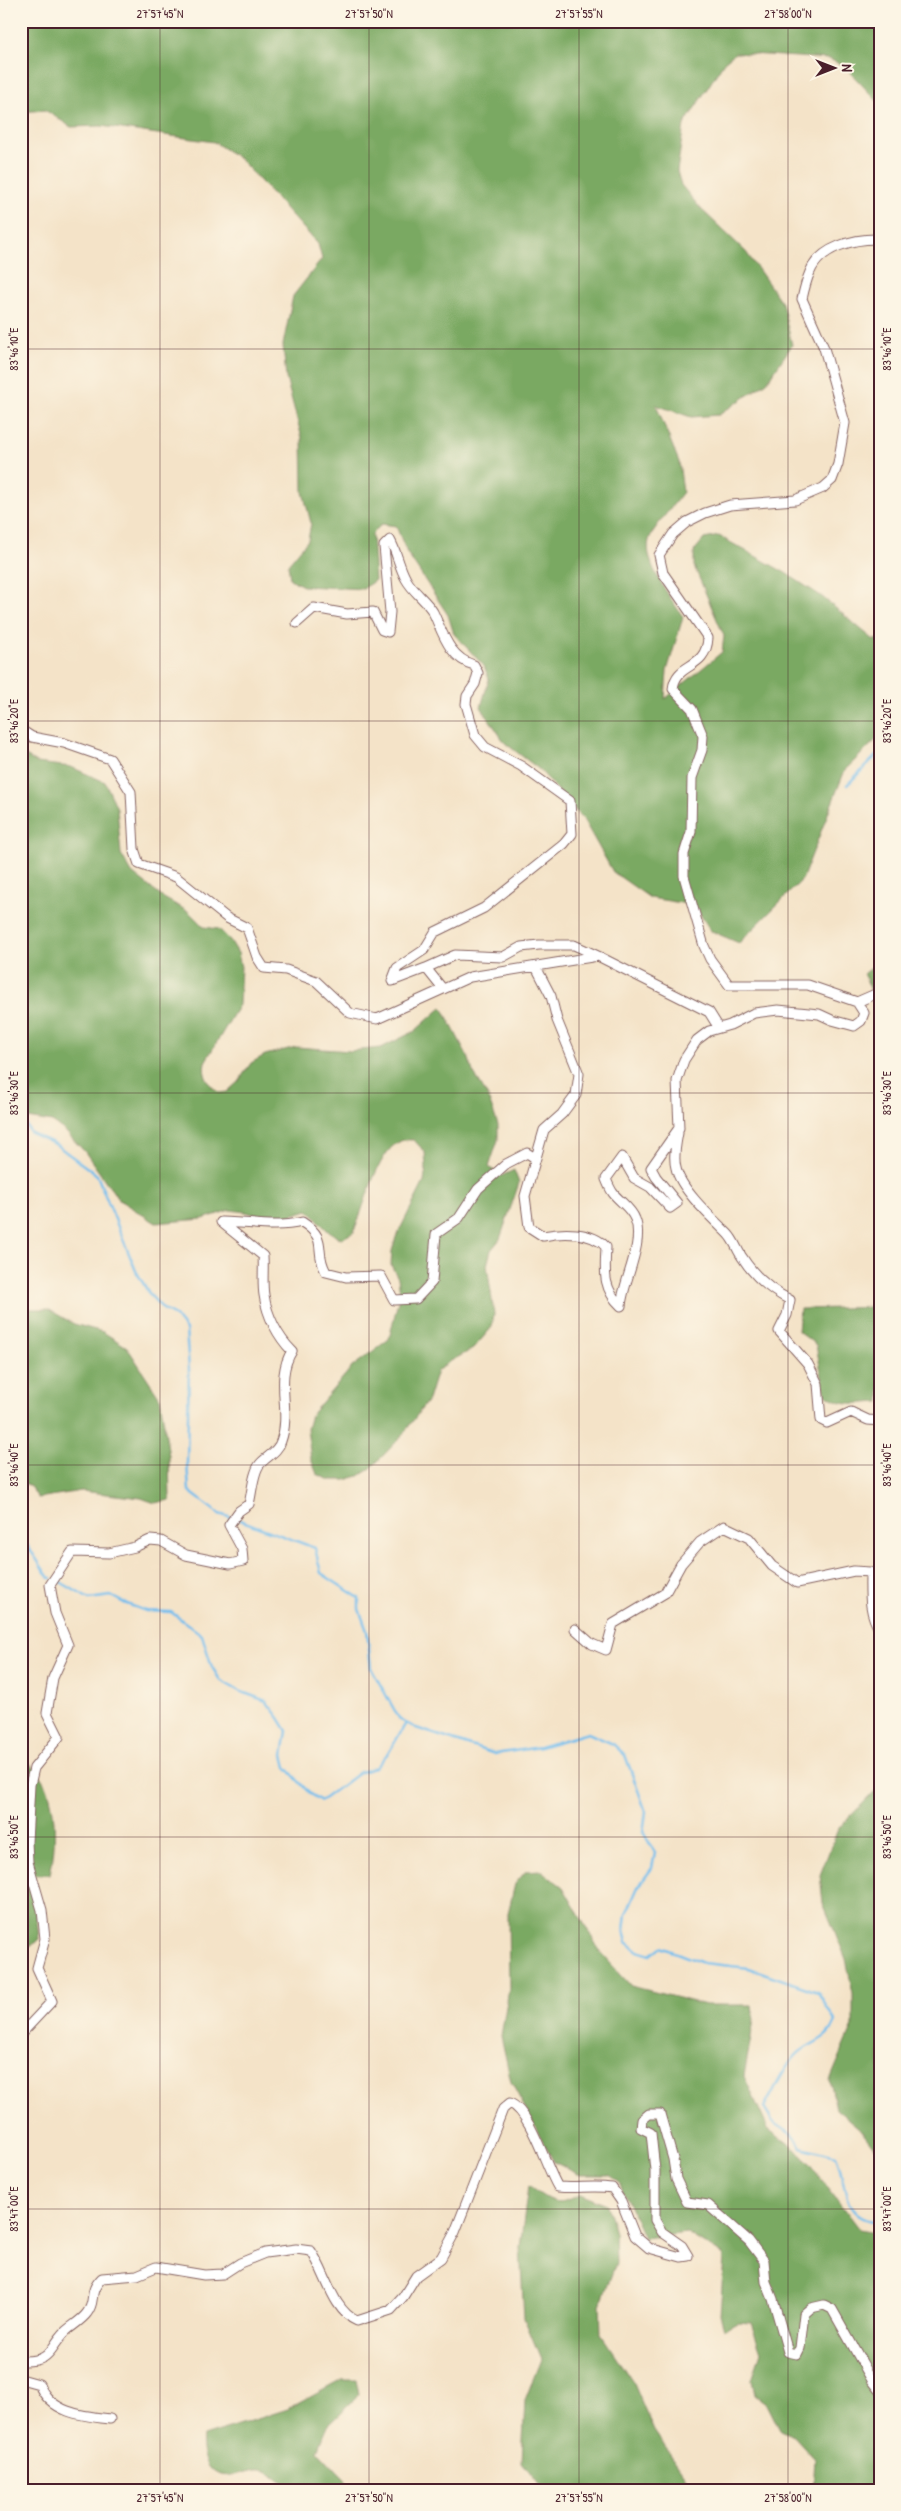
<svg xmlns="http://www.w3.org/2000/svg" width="901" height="2511" font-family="'Patrick Hand',sans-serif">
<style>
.forest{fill:#7aa962;stroke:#626446}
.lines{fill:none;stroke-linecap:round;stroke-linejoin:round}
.stream{stroke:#75beed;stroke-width:2.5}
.minor-casing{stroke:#866462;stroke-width:11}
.minor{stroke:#fff;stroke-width:9}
.ticks{fill:none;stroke:#4a1f2b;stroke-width:1;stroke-opacity:0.45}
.neatline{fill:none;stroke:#4a1f2b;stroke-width:2}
.ticks-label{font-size:12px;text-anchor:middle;fill:#4a1f2b}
</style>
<rect width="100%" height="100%" fill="#fcf5e5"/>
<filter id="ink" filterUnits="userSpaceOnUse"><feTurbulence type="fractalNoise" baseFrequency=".02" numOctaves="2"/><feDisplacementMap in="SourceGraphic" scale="10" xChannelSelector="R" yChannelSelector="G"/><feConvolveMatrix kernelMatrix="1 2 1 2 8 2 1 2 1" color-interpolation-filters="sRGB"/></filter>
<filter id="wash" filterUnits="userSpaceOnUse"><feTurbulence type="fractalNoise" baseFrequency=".0096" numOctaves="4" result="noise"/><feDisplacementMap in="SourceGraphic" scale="20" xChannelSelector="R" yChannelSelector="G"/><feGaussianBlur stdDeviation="1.12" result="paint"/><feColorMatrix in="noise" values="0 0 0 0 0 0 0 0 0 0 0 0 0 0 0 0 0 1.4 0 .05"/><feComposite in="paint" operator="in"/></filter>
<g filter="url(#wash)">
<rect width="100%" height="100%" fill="#f4e3c8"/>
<!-- forest -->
<path class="forest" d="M21,21H880V104L844,66L829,59L735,53L724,62L684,125L677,171L681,185L701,209L746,252L782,303L792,345L767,382L719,415L691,417L656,405L679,462L683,492C676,502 651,531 649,540C643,563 671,598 683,617L667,671L665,699L722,652L724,636L694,566V551L704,539L719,536L784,572L821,596L874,640L880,639V736L845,770L802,880L739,943L711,931L694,905L650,898L613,872L583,819L540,770L505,743L481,707L489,679L484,666L454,634L448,615L407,553L396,526L382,524L372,534L375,580L363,589L303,586L290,579L288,564L308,540L311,523L303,492L302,438L286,378L283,345L293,296L322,259L318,244L240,159L214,142L101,126L71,127L45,110L21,112Z
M21,753L37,763L71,767L105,782L117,808L121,854L132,873L162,897L189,912L204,927L219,929L230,940L238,953L241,967L239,1005L205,1062C202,1076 209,1085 219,1093L227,1092L238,1082L251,1063L265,1055L296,1047L350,1051L381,1048L415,1031L442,1007L469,1059L473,1072L488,1097L498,1125V1140L489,1167L501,1176L514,1170L519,1183L500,1239L491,1250L487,1265L494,1314L492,1327L473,1349L449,1362L437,1371L428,1400L401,1437L370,1469L359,1476L345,1480H330L317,1474L311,1459L307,1429L311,1415L352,1367L389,1339L400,1293L398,1278L391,1265L392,1251L396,1237L424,1182L426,1168L425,1152L414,1140C409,1140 403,1139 399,1142C377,1152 363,1210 354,1232L341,1239L328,1231L308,1210L275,1220L246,1212L230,1210L203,1219L156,1223L119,1200L85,1152L64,1130L52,1122L21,1117Z
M880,961V1012L864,974Z
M880,1307V1402C861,1403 839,1407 825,1393L816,1345L798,1331L800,1309Z
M21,1309H48L74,1324L103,1332L127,1347L160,1398L169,1456L170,1500L155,1503L141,1498L81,1491L38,1498L29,1485L21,1482Z
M21,1756C30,1764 42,1774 46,1785C57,1812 56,1847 50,1874L24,1875L34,1894L39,1939L28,1949L21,1945Z
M880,1786V2155L859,2128L836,2109L830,2080L853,2026V1993L846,1959L823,1903L820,1875L838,1829Z
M540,1870L563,1887L601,1953L631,1986L706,2005H752L754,2020L744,2076L768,2129L803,2155L859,2229L880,2233V2490H813L815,2459L794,2436L780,2430L767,2404L755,2395L752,2380L761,2352L751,2323L737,2322L724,2329L720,2315L724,2256L687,2233L644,2238L620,2184L609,2175H580L554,2162L511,2082L501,2036L509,1989L508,1913L515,1884L526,1871Z
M528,2186C549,2200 556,2209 580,2194L607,2205L615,2233L616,2263L600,2305L601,2334L634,2384L654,2431L695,2490H544L522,2462L525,2400L541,2359L524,2318L520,2248Z
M342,2380H356L359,2395L328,2425L318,2451L355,2490C339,2490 313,2493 297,2490C284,2487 275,2472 261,2470C253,2469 242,2474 234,2475C208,2480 201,2457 203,2436L288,2409Z"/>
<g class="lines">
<!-- stream -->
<path class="stream" d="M847,785L880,752
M21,1118L31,1133L55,1144L97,1175L136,1271L150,1295L164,1310L175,1316L186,1330L189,1369L187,1463L189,1491L219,1514L232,1518
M237,1519L315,1548L321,1573L359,1598V1609L367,1631L371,1668L400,1720L416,1728L495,1754L540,1747L588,1733L613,1744L625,1755L646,1812L643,1832L655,1853L652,1868L638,1887L626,1914L624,1931L627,1942L638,1951L651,1955L661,1947L703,1963L749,1968L818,1992L835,2021C829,2040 814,2041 801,2051C784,2065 775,2090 764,2108L772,2121L791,2134L802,2147L836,2156C848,2182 838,2219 880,2222
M21,1536L49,1578H52
M57,1580L89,1599L111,1596L124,1603L146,1611L171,1612L202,1635L212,1667L220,1680L239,1691L266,1701L279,1718L287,1731L283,1755L286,1767L310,1794L321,1801L360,1772L375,1768L389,1752L406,1723"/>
</g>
</g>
<g filter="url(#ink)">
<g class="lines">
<defs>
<path id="minor" d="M297,623L314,608L347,614L373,612L382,630L388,632L390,612L384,546L390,540C397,552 399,567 406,579C413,592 426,600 433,612C443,633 449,658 474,665L478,673L475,684L467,696L466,704L475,735L485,747L521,766L570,801L572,834L564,844L484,908L435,932L424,950L397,968L392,981L426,968L442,988
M21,730L32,737L64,743L110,759L131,792L134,849L139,864L176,877L227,918L247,928L257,957L264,968L286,970L316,981L350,1013L377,1019L470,977L598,956L709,1012L719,1028
M536,967L551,996L557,1020L579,1074L576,1095L562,1114L544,1130L525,1196L529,1227L543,1236C562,1232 592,1231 606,1247C605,1271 602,1288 621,1306C623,1281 645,1243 635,1219C631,1208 620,1202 613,1193C610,1189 608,1184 606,1179L622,1157L634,1178L650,1187L670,1208L677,1203L656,1177L651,1168L679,1128L677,1081L684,1060L697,1040L709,1031L730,1025L754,1013L778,1010L819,1014L832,1020L854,1026L861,1021L864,1013L857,1002L808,985H729L710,959L704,946L684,876V854L691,832L692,778L702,750L703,736L692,709L673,689C676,661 706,671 708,638L663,573L659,555L673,534L687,522L705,513L730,505L795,500L823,488L832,480L838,464L845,423L824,348L802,299C804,290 806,281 810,272C820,247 855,238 880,239
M426,968L455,955L503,957L521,947L539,945H574L598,956
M857,1002L880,992
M678,1133C676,1144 673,1157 676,1168C680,1189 713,1219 728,1234C734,1240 737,1250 742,1257C754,1276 770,1290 790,1300L787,1315L779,1331L808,1364L818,1384L821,1420L827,1423L851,1412L868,1420L880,1421
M575,1629L592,1644L606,1650L613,1624L665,1593L681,1564L700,1542L724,1526L749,1538L772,1566L797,1583L854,1571L870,1572C870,1592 868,1613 880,1630
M21,2034L52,2001L37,1968L45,1939L42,1910L28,1862L27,1842L30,1785L34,1768L59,1737L47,1713L53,1678L68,1645L55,1613L50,1585L72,1552L109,1553L135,1547L150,1540L161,1541L186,1555L230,1564L243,1561L242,1549L229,1525L239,1511L249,1504C252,1493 253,1472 260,1464C267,1456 278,1452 281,1441C292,1411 274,1379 292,1351C278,1337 267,1316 264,1295C262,1283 264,1269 263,1256L221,1222C249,1222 274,1229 302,1222C330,1240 313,1249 326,1272L346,1277L381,1276L394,1300L416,1299L432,1282L436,1234L459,1218L478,1189L506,1164L527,1153L535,1158
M21,2361C53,2362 48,2349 66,2331C73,2325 82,2320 87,2313C97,2300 87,2293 102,2278L137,2275L156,2267L204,2275L223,2274L240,2263L265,2253L296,2249L311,2251C326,2272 332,2310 357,2321L391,2310L403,2297L416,2276L441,2258L455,2232L503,2109L510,2103C531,2112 546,2168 558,2187C577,2189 593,2185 612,2188L621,2201L635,2236L649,2248L681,2257L688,2256L682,2246L662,2232L655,2220V2170L651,2133L641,2128L642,2120L649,2114H660L673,2159L676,2179L687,2202L708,2205L749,2241L764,2261L766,2282L773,2299L788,2352L797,2354L800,2348L804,2314L811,2308L824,2305L832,2309L872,2380L880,2390
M21,2379L39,2384C50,2413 83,2416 110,2419"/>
</defs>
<!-- minor casing -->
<use href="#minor" class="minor-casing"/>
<!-- minor -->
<use href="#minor" class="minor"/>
</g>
</g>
<!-- ticks -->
<path class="ticks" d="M160,21V2490M369,21V2490M579,21V2490M788,21V2490M21,349H880M21,721H880M21,1093H880M21,1465H880M21,1837H880M21,2209H880"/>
<!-- margin -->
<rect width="901" height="2511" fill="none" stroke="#fcf5e5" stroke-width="55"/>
<!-- north arrow -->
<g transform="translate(834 68) rotate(90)" stroke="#fcf5e5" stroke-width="4" paint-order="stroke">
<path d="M0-4L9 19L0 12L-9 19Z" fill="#4a1f2b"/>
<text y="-8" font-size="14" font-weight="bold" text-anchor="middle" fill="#4a1f2b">N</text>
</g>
<rect x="28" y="28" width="846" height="2456" class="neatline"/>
<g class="ticks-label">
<text x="160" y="18">27°57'45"N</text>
<text x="369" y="18">27°57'50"N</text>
<text x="579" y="18">27°57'55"N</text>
<text x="788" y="18">27°58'00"N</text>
<text transform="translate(887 349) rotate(-90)" y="4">83°46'10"E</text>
<text transform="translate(14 349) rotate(-90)" y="4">83°46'10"E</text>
<text transform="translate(14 721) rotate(-90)" y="4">83°46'20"E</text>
<text transform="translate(887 721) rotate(-90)" y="4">83°46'20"E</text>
<text transform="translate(887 1093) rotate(-90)" y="4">83°46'30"E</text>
<text transform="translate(14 1093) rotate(-90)" y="4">83°46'30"E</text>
<text transform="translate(14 1465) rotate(-90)" y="4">83°46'40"E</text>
<text transform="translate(887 1465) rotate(-90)" y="4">83°46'40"E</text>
<text transform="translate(14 1837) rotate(-90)" y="4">83°46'50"E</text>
<text transform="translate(887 1837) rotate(-90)" y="4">83°46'50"E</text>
<text transform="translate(887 2209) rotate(-90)" y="4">83°47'00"E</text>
<text transform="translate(14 2209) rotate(-90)" y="4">83°47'00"E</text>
<text x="160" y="2502">27°57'45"N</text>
<text x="369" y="2502">27°57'50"N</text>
<text x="579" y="2502">27°57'55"N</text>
<text x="788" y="2502">27°58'00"N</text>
</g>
</svg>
